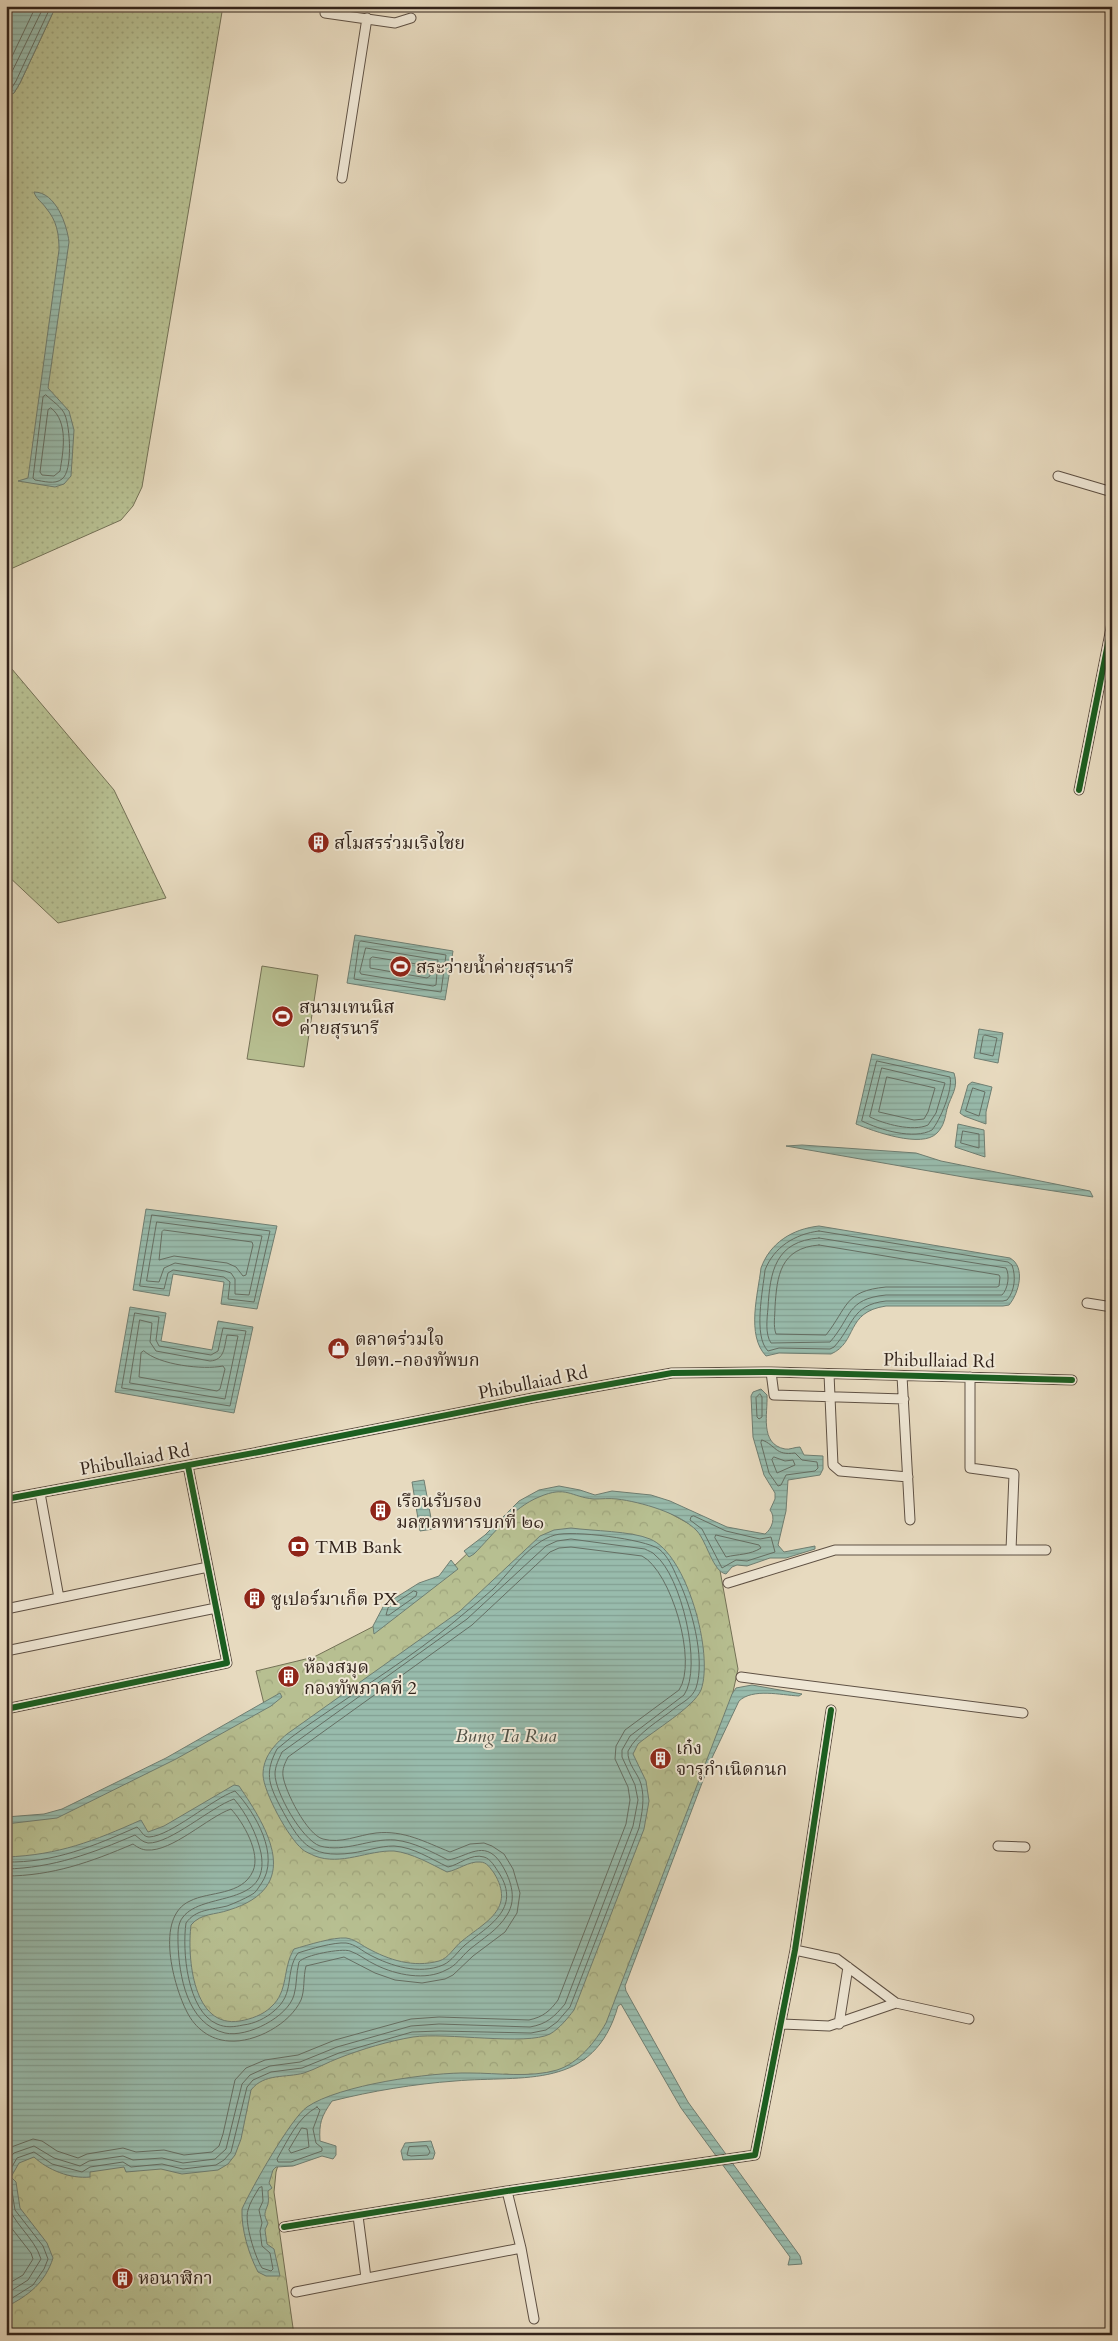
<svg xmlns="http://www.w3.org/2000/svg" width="1118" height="2341" font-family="Cardo,'Noto Serif Thai',serif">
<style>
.grass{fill:url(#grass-dots);stroke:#747156}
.park{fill:url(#park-crowns);stroke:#747156}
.pitch{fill:#b7bf91;stroke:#747156}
.water{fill:url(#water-rules);stroke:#6f7e72}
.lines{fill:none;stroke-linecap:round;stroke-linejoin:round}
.shore{stroke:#656f64;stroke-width:1}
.minor-casing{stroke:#5f5144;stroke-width:11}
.minor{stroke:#efe7d5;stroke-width:9}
.cycleway-casing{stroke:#efe7d5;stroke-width:9}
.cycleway{stroke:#1b5e20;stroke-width:6}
.labels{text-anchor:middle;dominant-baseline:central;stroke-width:4;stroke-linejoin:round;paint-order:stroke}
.poi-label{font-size:18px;fill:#32231b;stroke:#efe7d5;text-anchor:start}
.street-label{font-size:18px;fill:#32231b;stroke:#efe7d5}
.water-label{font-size:19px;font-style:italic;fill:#515146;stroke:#efe7d5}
</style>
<defs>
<pattern id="grass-dots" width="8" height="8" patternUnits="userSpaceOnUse" patternTransform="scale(1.25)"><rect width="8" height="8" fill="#b7bf91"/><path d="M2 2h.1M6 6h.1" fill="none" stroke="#9ea47c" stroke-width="1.8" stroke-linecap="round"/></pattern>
<pattern id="park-crowns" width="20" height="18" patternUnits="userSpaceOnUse" patternTransform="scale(1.25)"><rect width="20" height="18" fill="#b7bf91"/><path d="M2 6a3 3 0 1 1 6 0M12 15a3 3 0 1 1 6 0" fill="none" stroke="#9ea47c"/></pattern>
<pattern id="water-rules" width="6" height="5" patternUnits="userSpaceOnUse" patternTransform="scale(1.25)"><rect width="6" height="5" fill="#98bbac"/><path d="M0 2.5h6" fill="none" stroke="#83a093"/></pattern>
</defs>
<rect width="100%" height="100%" fill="#e7dabf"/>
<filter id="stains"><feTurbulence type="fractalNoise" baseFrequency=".004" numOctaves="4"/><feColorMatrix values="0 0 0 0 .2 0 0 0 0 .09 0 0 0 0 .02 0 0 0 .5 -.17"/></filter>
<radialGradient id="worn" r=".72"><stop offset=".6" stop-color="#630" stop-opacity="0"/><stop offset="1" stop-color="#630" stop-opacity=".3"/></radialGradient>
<!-- grass -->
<path class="grass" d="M56,6H223L142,487L133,506L121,520L6,571V96L14,93L20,83Z
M6,662L114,790L166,898L58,923L6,874Z"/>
<!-- park -->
<path class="park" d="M566,1489L595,1496L646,1500L702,1531L719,1565L738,1669L730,1706L610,2020L585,2059L558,2071L534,2075L455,2076L335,2097L284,2145L276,2172L274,2192L294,2335H6V1821L53,1815L138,1775L264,1704L256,1671L314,1657L380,1623L452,1568L510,1513L531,1497L554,1490Z"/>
<!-- pitch -->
<path class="pitch" d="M262,966L318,975L304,1067L247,1059Z"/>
<!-- water -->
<path class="water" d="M6,6H56L20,83L14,93L6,96Z
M34,192C56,192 67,225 69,242L48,388L69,411L74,430L71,476L64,484L55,487L18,481L28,478L59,250C59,234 57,221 46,208C42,202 36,199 34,192Z
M355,935L453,951L445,1000L347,983Z
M979,1029L1003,1033L998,1063L974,1058Z
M872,1054L954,1073C959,1088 951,1095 947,1109C945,1118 944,1126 937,1133C922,1149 873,1131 856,1124Z
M972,1082L992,1087L986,1112V1124L964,1116L960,1113L968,1085Z
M958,1124L984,1130L985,1157L955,1147Z
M802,1145L916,1153L941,1161L1090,1191L1093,1197L969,1178L786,1146Z
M146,1209L277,1226L257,1309L221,1304L224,1282L173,1274L169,1296L133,1290Z
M819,1226L1010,1258C1026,1267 1019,1293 1009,1305L1003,1306H886C845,1312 858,1342 831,1354L779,1353L766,1356C746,1335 758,1294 761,1268C770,1243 792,1229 819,1226Z
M130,1307L166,1313L161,1341L212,1350L218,1321L253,1327L234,1413L115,1392Z
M761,1389L767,1395C768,1413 759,1444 785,1449C789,1450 795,1447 800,1447L804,1455L823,1456V1469L820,1475L788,1480L786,1511L778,1545L784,1552L815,1546V1549L786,1558H770L747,1566L737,1565L732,1567L726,1574C713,1572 707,1542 697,1531C680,1513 641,1502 617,1499C609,1498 602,1499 594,1499C570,1497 567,1485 539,1497C512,1508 494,1534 474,1554L469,1557L464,1551L485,1535L519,1501L539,1490L559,1486L580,1490L595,1495L612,1491L651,1495L670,1501L727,1527L765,1534C772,1529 776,1517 770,1510L775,1499V1493L764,1475L753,1437L751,1396L753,1392Z
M424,1480L433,1529L420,1531L412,1482Z
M571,1528C593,1531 631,1531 650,1539C687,1554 714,1654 701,1690C694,1707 653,1731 638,1744L633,1754L646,1781L649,1801L644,1829L574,2010C567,2019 560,2028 550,2034C526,2046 446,2032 413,2037C389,2041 362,2049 339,2058C328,2062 316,2069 304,2073C286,2078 264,2073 251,2090L241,2139L235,2155L228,2164L218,2170L182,2174L161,2169L126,2172L124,2167L90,2172V2177C70,2179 48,2170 34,2157L19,2163L11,2177L16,2182L20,2208L47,2243L53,2258C45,2283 29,2295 6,2307V1857C59,1855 94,1841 141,1820L148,1832L164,1826L234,1785L239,1786C269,1830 303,1887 229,1910C215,1915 201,1913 191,1925C187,1958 193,2029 240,2021C251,2019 263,2015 271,2007C289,1991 282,1969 294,1949C308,1945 333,1937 346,1938C354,1939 360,1944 367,1948C389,1960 413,1968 439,1961C449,1958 454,1947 462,1941C485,1922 516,1909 494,1873C490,1868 487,1862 480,1862C469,1861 458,1870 447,1872C431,1864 412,1853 394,1851C368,1850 341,1866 315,1856C311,1854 305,1852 302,1849C288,1837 264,1793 263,1775C263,1757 274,1745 287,1734L460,1611L540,1536L554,1530Z
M451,1560L458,1569L374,1634L373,1626L384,1605L419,1583L439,1576Z
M752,1685L802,1694L799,1696C780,1695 753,1688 739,1701L710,1762L625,1986L626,1991L688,2102L800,2256L802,2264L788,2265L790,2257L681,2108L621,2004L618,2006C594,2091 524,2075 455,2081C414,2084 372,2091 332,2101C321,2117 319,2123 320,2141L336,2146V2155L333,2159L322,2156L293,2166L276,2167L273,2170L269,2183L272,2188L268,2191C268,2195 269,2200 268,2204C265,2213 263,2214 268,2223L265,2230L267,2244L274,2249L280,2276H266L258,2272C249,2255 241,2229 242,2209C251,2189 291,2118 307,2107C339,2085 431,2072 470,2073C498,2073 530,2078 557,2070C579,2063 595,2042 606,2023L732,1694L736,1688Z
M280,1693L282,1697L271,1706L176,1759L57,1818L6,1824V1817L44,1814L62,1809L166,1758Z
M431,2141L435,2153L433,2159L403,2160L401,2151L405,2143Z"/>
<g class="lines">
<!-- shore -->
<path class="shore" d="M6,69L36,6
M6,84L44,6
M6,91L11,89L16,81L51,6
M46,395C52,401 62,407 65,415C70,427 73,471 62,479C55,485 43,481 35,480L33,478L43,397Z
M51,408C69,422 63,452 60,471L54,476L42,475L40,472L48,410Z
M361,941L446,955L441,992L354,979L359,943Z
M366,948L438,960L436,985L433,986L361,974L360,972Z
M373,957L429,966L430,976L427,978L370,968V959Z
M985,1035L997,1038L993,1056L980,1053L983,1037Z
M877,1061L950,1077C953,1090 940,1120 932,1130C914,1140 880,1130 862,1121Z
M882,1068L945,1083L936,1113L928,1125C913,1132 884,1124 870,1117Z
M887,1077L935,1088L928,1112L924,1119L914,1120L879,1112Z
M973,1088L985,1092L979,1116L966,1111Z
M963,1131L979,1134V1148L961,1143Z
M152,1215L270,1231L254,1302L228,1299L230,1282L224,1277L173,1270L168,1273L164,1289L140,1286Z
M157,1222L262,1236L249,1295L235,1294V1279L231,1273L225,1271L175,1263L164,1268L159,1282L147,1281Z
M164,1230L252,1242L253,1245L246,1275L243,1276L236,1267L227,1263L174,1256L159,1260L162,1232Z
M819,1231L1008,1262L1012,1265C1016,1276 1015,1291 1007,1300L1003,1301H886C851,1305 854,1325 834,1347L830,1349L779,1348L768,1351C753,1336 763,1290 765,1270C774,1247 795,1234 819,1231Z
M819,1238L1006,1268C1010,1275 1008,1289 1002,1295H886C846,1299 852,1317 830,1342L771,1343C765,1334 767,1319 768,1308C770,1272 775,1241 819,1238Z
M819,1245L999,1275L1000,1277L999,1286L997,1287H886C844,1291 848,1307 826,1335L776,1334C773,1326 775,1316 775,1307C777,1276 780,1248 819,1245Z
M135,1313L159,1317L156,1340L159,1346L211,1355L218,1351L223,1328L246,1331L230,1406L122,1388Z
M140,1320L152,1323L150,1342L156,1351L210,1361C225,1360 224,1347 227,1335L238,1336L225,1399L130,1383Z
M144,1351C159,1365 203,1370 223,1366L225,1369L220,1389L217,1391L139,1377L141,1353Z
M760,1394L762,1397V1417L759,1419L757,1417L756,1398Z
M762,1440C776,1445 775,1456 795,1453L802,1460L817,1462L818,1468L815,1471L786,1475L781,1485L778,1486L769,1473L761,1443Z
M774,1457L785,1461L793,1460L795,1465L777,1473L772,1460Z
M694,1516L726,1531L760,1539L771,1537L775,1552L747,1561L736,1560L722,1568L702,1529L690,1520L691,1517Z
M716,1535L759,1545L761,1548C750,1555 738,1554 726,1557L715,1538Z
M414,1591L417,1592L416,1596L389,1615H386L388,1608Z
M6,1862C54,1863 94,1846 137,1827C141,1830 143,1837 149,1837C171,1836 212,1799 235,1791C255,1812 281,1856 261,1884C258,1888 256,1893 251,1895C244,1899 235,1903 227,1906C211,1910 196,1909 186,1923C182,1950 187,2011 217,2024C226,2028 234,2027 243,2025C254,2024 266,2018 274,2011C296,1993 284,1973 298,1953C310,1949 334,1942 346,1943C355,1944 362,1951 370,1955C391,1966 419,1975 443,1965C452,1961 458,1951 465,1945C488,1926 522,1909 499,1873C495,1867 491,1859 484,1857C471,1853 459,1865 448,1867C431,1859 413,1847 394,1846C379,1846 367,1851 352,1853C308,1859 299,1841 280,1806C268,1783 265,1772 277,1749C295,1733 316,1720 336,1706C380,1676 427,1646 467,1611C476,1604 485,1596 493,1589C511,1571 530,1542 555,1535C573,1530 644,1539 659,1549C668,1556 673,1568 677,1577C691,1605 706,1658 696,1688C692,1698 683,1702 675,1708C659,1721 638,1732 628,1751C627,1764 638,1773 641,1784C645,1799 642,1813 639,1828L570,2007L557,2022L546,2030L531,2033L439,2031L412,2032L339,2053L302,2068L271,2072L253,2080L247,2087L231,2152L224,2160L216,2165L183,2169L162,2164L131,2167L123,2162L90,2167L82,2172L52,2164L34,2152L17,2158L6,2177L11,2185L15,2210L43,2246L48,2259L44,2269L33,2285L6,2302
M6,1869C53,1868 93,1853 135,1835C139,1838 142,1842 148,1843C170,1844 211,1807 234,1799C246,1813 257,1834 261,1853C271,1908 203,1891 183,1917C177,1924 178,1935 178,1943C179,1976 187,2024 225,2033C247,2038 288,2017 294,1995C297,1985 296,1973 299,1962C304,1955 342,1948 350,1951C359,1954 367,1961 376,1965C396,1975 426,1981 446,1970C456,1966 461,1957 469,1950C483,1938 497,1931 507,1915C518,1898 510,1877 500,1862C484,1839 467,1857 448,1860C432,1852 414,1842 395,1840C370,1838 345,1853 320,1846C302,1840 275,1792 275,1774C275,1766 279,1759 282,1752L467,1619L546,1546L557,1541L571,1539L645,1549C648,1551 653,1552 655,1555C681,1575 703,1667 684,1695L630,1736L622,1750V1757L635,1785L638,1800L633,1826L565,2004C554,2017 547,2024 530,2027L439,2024L411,2026L337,2047L300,2062L270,2066L250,2075L242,2084L226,2149L215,2159L183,2163L162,2158L133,2160L123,2156L89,2161L80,2166L54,2158L34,2146L14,2153L6,2162
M6,1876C52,1876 91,1862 133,1844C137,1847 142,1850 147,1850C172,1852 208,1817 231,1809C243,1822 261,1853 253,1871C242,1896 209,1891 190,1901C154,1917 174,1987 187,2012C195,2028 210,2040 229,2041C255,2043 290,2024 301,2000C305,1990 303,1977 306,1966L344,1957L375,1973L395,1980L422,1983L445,1979L453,1975L473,1956L505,1932L517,1913L520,1893L513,1869L504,1854L492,1846L484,1843L470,1844L450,1852C425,1842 404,1830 376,1833C358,1835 341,1844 323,1839C307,1835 285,1791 283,1776C282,1769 285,1763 288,1757L472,1625L550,1552L559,1548L571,1547L642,1556C671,1571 698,1662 679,1690L625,1730L616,1746L615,1759L628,1787L630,1800L626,1824L558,2000C550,2011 543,2017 529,2020L439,2017L411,2019L335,2040L298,2055L265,2060L246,2068L235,2080L223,2134L219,2146L212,2152L184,2155L164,2150L136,2152L123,2148L87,2154L78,2158L57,2151L42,2141L33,2139L6,2149
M317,2107L320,2110L313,2129L316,2143L322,2148V2151L291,2162H278L277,2159C288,2140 297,2118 317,2107Z
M302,2128L307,2129L309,2147L291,2153L289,2150Z
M427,2146L430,2152L428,2155L411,2156L407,2155L409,2147Z
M262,2187L263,2201L259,2210L262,2223L260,2231L262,2246L270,2253L273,2269L271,2271L262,2268C255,2257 244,2222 248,2210C250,2202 255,2195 259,2188Z
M6,2199C11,2223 34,2236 41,2259L28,2280L6,2294
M6,2221L31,2253L33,2259L23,2275L6,2285"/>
<defs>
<path id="minor" d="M325,13L395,23L411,18
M342,178L367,18
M1058,476L1112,492
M1079,790L1112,623
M1087,1303L1112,1307
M771,1372L774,1395L904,1399
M829,1374L833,1465L840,1471L908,1477
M902,1376L910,1520
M970,1377V1468L1014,1474L1011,1550
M40,1493L59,1598
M6,1499L259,1452L533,1398L672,1373L771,1372L1072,1380
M728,1583L835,1550H1046
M6,1609L208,1567
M6,1651L216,1608
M741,1677L1023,1713
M6,1709L227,1663L188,1466
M998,1846L1025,1847
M795,1950L837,1959L896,2003
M782,2024L829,2026L896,2003L969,2019
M839,2024L848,1967
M507,2191L521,2248L534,2319
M358,2216L366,2278
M284,2227L507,2191L755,2155L795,1950L831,1710
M296,2292L521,2248"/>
</defs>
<!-- minor casing -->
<use href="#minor" class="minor-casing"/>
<!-- minor -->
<use href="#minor" class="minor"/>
<defs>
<path id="cycleway" d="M1079,790L1112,623
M6,1499L259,1452L533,1398L672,1373L771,1372L1072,1380
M6,1709L227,1663L188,1466
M284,2227L507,2191L755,2155L795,1950L831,1710"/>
</defs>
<!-- cycleway casing -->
<use href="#cycleway" class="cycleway-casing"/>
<!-- cycleway -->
<use href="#cycleway" class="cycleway"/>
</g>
<!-- icons -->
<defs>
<symbol id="building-disc" viewBox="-11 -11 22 22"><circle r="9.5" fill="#8f2418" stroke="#efe7d5"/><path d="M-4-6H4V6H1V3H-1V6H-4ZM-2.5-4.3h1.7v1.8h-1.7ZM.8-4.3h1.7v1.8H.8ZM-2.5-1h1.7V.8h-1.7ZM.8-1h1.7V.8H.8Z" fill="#fff"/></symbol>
<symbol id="stadium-disc" viewBox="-11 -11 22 22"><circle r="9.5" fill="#8f2418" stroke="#efe7d5"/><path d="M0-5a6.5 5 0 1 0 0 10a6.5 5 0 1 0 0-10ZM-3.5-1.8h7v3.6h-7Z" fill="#fff"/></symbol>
<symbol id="shop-disc" viewBox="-11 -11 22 22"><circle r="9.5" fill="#8f2418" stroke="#efe7d5"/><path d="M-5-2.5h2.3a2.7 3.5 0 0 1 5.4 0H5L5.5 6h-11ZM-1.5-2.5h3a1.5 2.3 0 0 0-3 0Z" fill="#fff"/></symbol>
<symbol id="bank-disc" viewBox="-11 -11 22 22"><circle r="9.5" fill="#8f2418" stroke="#efe7d5"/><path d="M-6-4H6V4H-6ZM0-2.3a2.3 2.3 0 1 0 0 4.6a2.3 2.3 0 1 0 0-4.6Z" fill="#fff"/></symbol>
</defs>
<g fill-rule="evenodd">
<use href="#building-disc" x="306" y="830" width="25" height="25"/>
<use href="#stadium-disc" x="388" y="954" width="25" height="25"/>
<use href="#stadium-disc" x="270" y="1004" width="25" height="25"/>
<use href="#shop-disc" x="326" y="1336" width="25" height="25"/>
<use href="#building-disc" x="368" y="1498" width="25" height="25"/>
<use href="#bank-disc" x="286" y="1534" width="25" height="25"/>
<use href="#building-disc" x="242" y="1586" width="25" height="25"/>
<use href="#building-disc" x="276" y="1664" width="25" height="25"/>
<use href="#building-disc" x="648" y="1746" width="25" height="25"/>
<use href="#building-disc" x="110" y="2266" width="25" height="25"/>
</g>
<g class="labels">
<!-- poi labels -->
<g class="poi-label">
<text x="334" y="843">สโมสรร่วมเริงไชย</text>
<text x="416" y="967">สระว่ายนํ้าค่ายสุรนารี</text>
<text x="299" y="1007">สนามเทนนิส<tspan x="299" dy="21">ค่ายสุรนารี</tspan></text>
<text x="355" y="1339">ตลาดร่วมใจ<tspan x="355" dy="21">ปตท.-กองทัพบก</tspan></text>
<text x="396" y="1501">เรือนรับรอง<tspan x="396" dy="21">มลฑลทหารบกที่ ๒๑</tspan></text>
<text x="315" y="1547">TMB Bank</text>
<text x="271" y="1599">ซูเปอร์มาเก็ต PX</text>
<text x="304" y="1667">ห้องสมุด<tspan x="304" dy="21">กองทัพภาคที่ 2</tspan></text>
<text x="676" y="1748">เก๋ง<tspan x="676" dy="21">จารุกำเนิดกนก</tspan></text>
<text x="138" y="2278">หอนาฬิกา</text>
</g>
<!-- street labels -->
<g class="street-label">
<text transform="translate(939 1361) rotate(1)">Phibullaiad Rd</text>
<text transform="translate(533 1383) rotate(-11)">Phibullaiad Rd</text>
<text transform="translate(135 1460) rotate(-10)">Phibullaiad Rd</text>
</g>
<!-- water labels -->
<g class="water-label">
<text x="506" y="1736">Bung Ta Rua</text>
</g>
</g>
<!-- margin -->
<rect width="1118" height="2341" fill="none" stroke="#e7dabf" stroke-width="25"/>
<rect x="8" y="8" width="1103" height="2326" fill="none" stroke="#32231b" stroke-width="2.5"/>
<rect x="12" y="12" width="1093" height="2316" fill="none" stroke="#32231b"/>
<rect width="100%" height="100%" filter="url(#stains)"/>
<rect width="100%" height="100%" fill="url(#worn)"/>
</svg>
